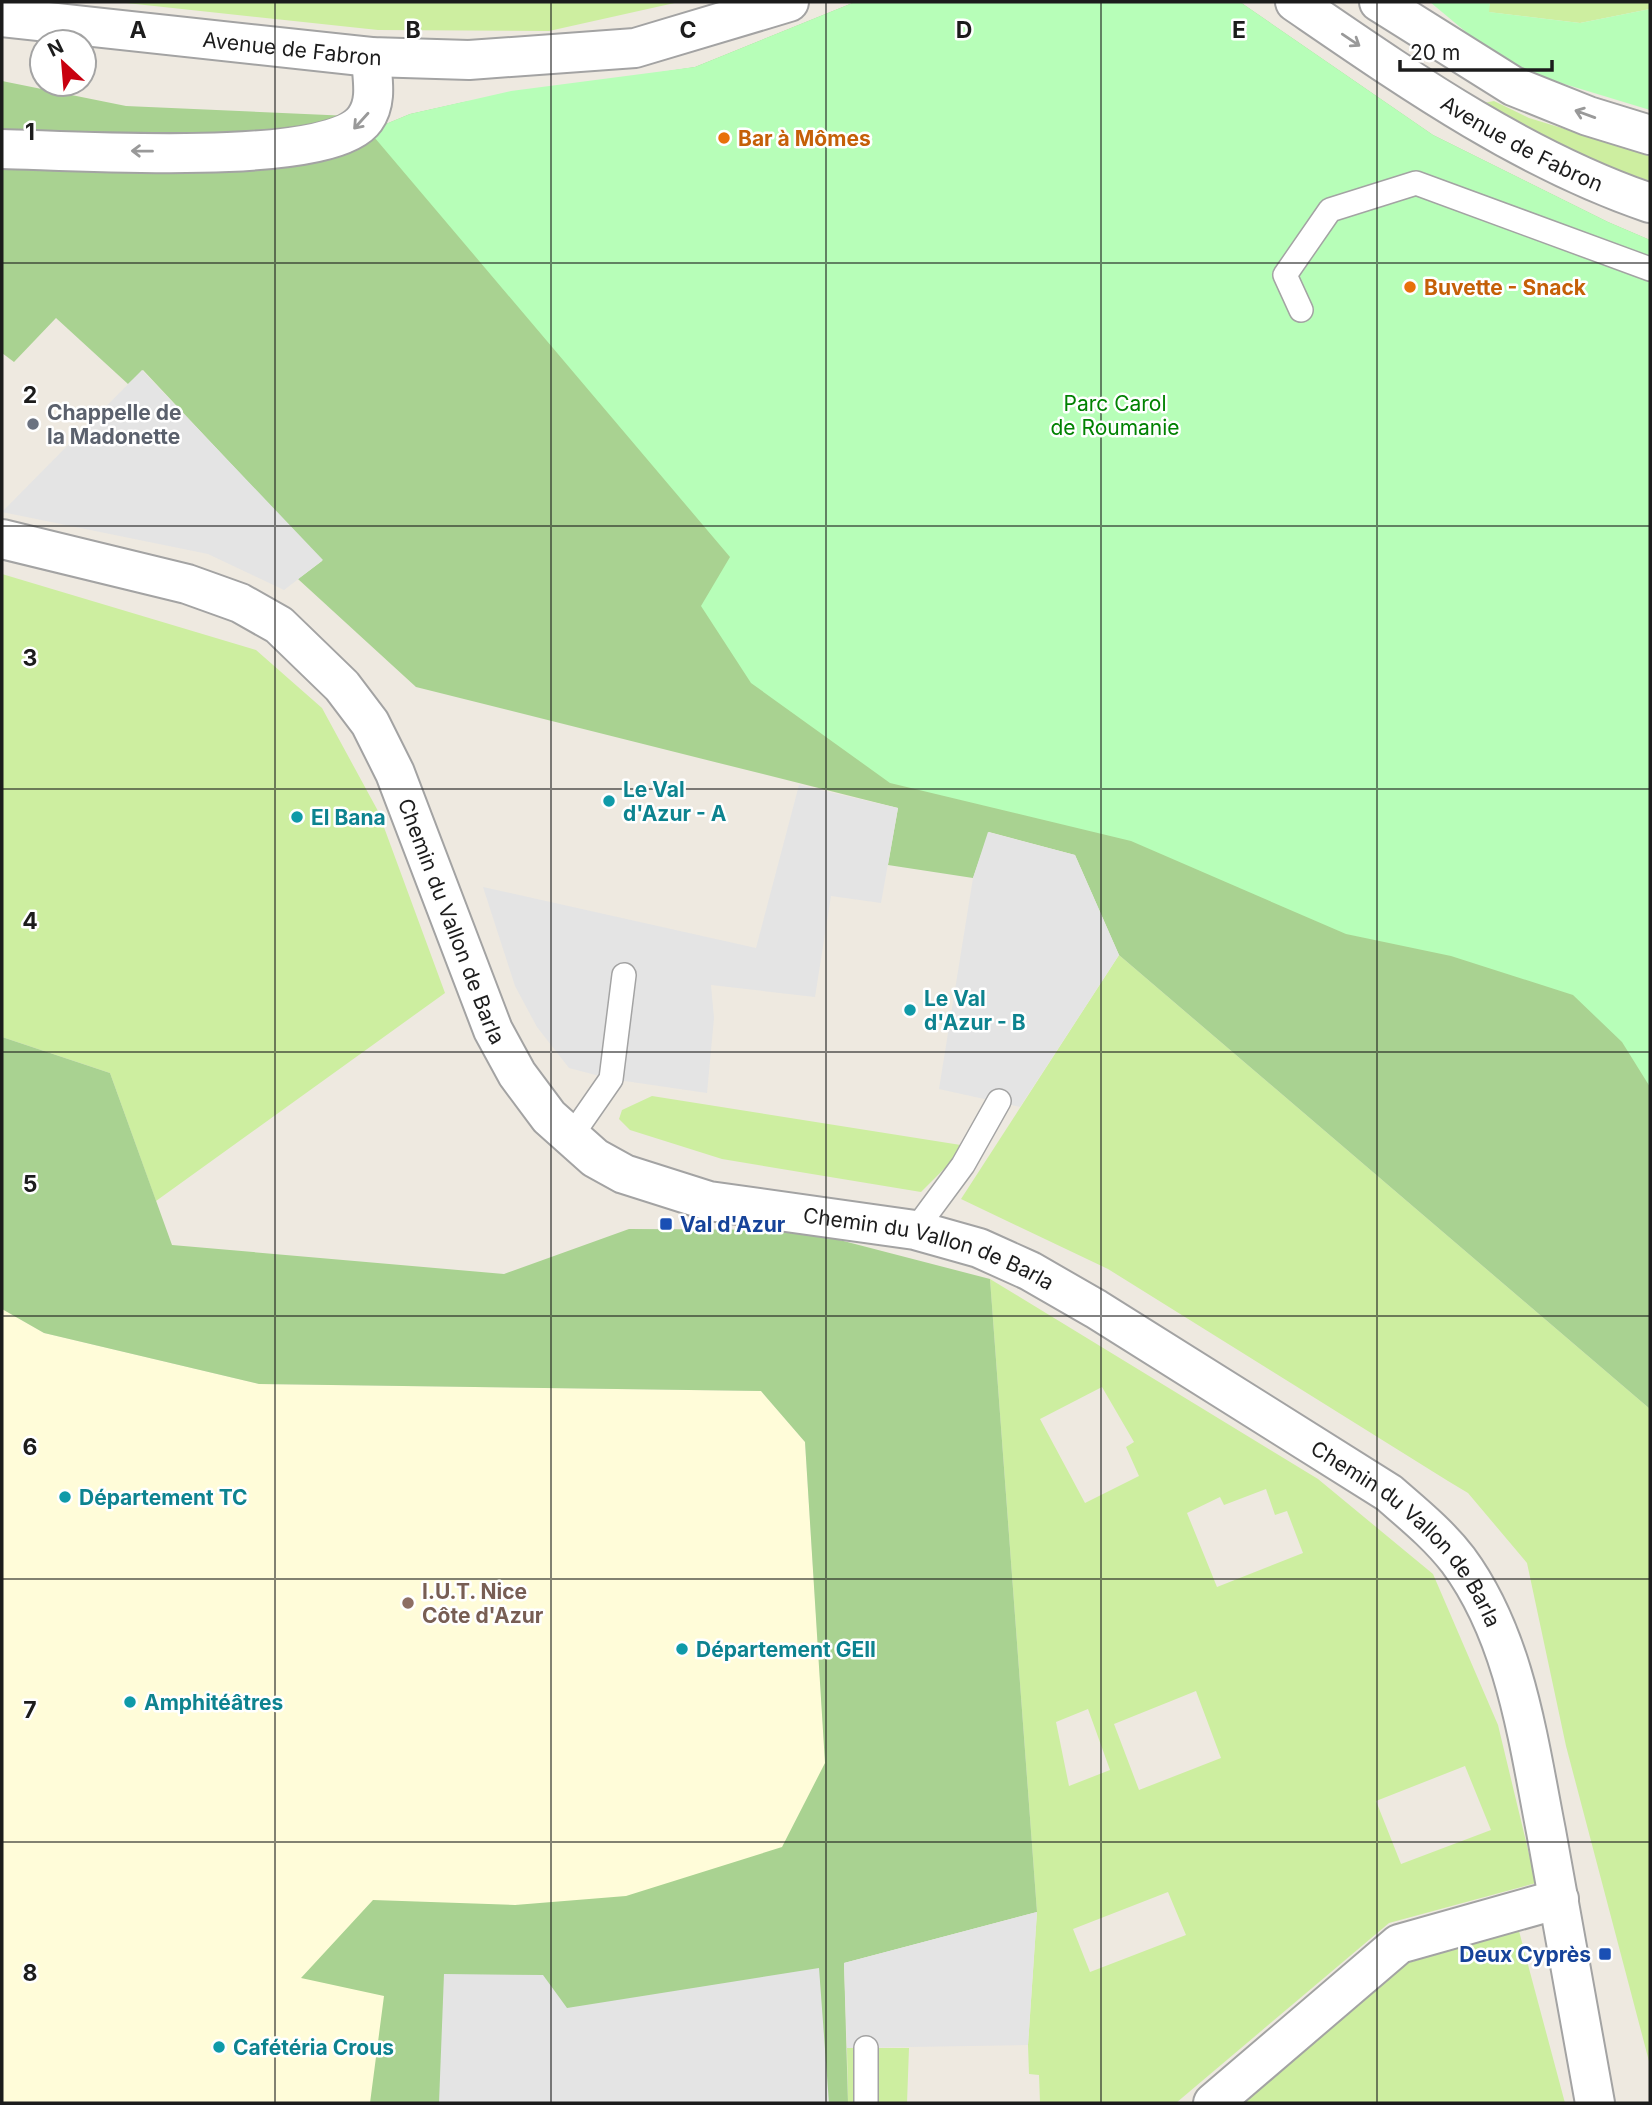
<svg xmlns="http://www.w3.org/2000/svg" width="1652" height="2105" font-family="Inter,sans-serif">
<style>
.education{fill:#fffcd9}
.grass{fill:#cdeea0;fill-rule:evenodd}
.forest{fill:#a9d291}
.park{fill:#b7feb8}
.parking{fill:#e4e4e4}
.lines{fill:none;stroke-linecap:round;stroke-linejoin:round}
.service-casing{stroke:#a3a3a3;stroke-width:26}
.minor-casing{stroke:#a3a3a3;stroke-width:42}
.tertiary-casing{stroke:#a3a3a3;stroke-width:42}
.service{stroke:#fff;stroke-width:23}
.minor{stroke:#fff;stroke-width:38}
.tertiary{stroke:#fff;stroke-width:38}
.oneway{stroke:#999}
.grid{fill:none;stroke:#1c1c1c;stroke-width:2;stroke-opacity:0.55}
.food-dot{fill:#e8710a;stroke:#fff;stroke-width:2.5}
.worship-dot{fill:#6b7280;stroke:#fff;stroke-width:2.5}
.culture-dot{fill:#0f9aa8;stroke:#fff;stroke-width:2.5}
.transit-dot{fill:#1a4fb4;stroke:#fff;stroke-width:2.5}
.education-dot{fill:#8d6e63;stroke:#fff;stroke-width:2.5}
.labels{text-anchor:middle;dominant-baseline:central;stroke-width:5;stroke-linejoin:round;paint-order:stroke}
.street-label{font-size:21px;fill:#1c1c1c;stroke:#fff}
.food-label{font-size:21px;font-weight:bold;fill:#c56008;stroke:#fff;text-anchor:start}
.park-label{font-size:21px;fill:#018202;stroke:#fff}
.worship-label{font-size:21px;font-weight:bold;fill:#5b616d;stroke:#fff;text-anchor:start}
.culture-label{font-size:21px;font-weight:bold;fill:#0d838f;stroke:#fff;text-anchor:start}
.transit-label{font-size:21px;font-weight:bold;fill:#164399;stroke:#fff;text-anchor:start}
.education-label{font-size:21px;font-weight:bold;fill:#785e54;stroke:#fff;text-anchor:start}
.grid-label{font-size:23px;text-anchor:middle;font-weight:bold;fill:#1c1c1c;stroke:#fff;stroke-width:5;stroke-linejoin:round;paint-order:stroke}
</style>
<rect width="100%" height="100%" fill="#eee9e0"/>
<!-- education -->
<path class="education" d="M2,1309L44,1333L259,1384L761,1391L805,1442L847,2103H2Z"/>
<!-- grass -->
<path class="grass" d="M117,2H679L549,31L378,30Z
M1490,2H1650V9L1580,23L1488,12Z
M1494,101L1529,118L1650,155V181L1563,152L1483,103Z
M2,574L256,650L322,708L378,811L445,993L156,1201L110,1073L2,1037Z
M1119,955L1650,1409V2065L1566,1746L1527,1563L1468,1493L1448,1481L1108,1269L961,1199Z
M652,1096L967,1146L921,1192L722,1159L630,1130L619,1119L622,1110Z
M990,1279L1318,1479L1433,1574L1498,1725L1536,1883L1389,1923L1176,2103H1040L1039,2075L1029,2074L1028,2045L1037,1912ZM1102,1387L1134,1442L1126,1447L1139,1476L1085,1503L1040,1419ZM1266,1489L1275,1515L1287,1511L1303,1553L1217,1587L1187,1513L1220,1497L1224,1505ZM1196,1691L1221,1758L1139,1790L1114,1724ZM1088,1709L1110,1770L1069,1786L1056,1722ZM1465,1766L1491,1830L1401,1864L1376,1801ZM1168,1892L1186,1935L1090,1972L1073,1929Z
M1519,1931L1565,2103H1237L1404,1964Z
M847,2048H909L907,2103H848Z"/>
<!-- forest -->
<path class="forest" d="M855,2H1240L1433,135L1608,222L1650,240V1409L1119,955L1075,855L989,832L973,878L888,865L898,808L416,687L298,579L322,561L143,370L128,384L56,318L14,362L2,353V81L126,106L350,116L369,131L410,114L464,102L695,67Z
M2,1037L110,1073L172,1245L504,1274L629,1229L801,1230L990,1279L1037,1912L844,1963L848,2103H370L384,1996L301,1978L373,1900L515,1905L626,1896L782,1847L825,1763L805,1442L761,1391L259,1384L44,1333L2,1309Z"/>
<!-- park -->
<path class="park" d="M855,2H1240L1433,135L1608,222L1650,240V1087L1622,1042L1573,995L1451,956L1346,934L1131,841L890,783L751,683L701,606L730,557L369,131L410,114L511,91L695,67Z
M1430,2H1490L1489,12L1580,23L1650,9V110L1508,67Z"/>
<!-- parking -->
<path class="parking" d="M142,370L323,560L284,590L208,554L2,512Z
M799,785L898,808L881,903L831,896L815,997L711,985L714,1018L707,1093L611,1079L569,1068L537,1027L515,986L483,887L756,948Z
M988,832L1075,855L1119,955L1020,1107L939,1089L973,878Z
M1037,1912L1028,2045L847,2048L844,1963Z
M819,1968L829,2103H439L444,1974L543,1975L567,2008Z"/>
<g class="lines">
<defs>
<path id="service" d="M1301,310L1285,275L1330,210L1416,183L1650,269
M570,1138L611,1079L624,975
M915,1230L963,1165L999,1101
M866,2048V2103"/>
<g id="minor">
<path d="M2,149C66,150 330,169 365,119C378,101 372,78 371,57"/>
<path id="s1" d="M2,539L187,584L240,603L279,625L342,686L370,723L395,773L493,1030L517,1074L549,1117L595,1158L624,1174L709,1201L915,1230L979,1248L1030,1271L1096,1309L1389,1493C1413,1514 1438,1534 1458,1560C1515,1637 1528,1739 1546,1831C1563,1922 1579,2013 1595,2103"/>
<path d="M1213,2103L1399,1944L1559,1899"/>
</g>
<g id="tertiary">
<path id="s2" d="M1295,2C1406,78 1521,159 1650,203"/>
<path d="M1379,2L1513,86L1588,116L1650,135"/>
<path id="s3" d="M2,17L371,57L469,60L635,48L789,2"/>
</g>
</defs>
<!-- service casing -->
<use href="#service" class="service-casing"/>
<!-- minor casing -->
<use href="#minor" class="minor-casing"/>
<!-- tertiary casing -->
<use href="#tertiary" class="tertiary-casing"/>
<!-- service -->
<use href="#service" class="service"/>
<!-- minor -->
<use href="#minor" class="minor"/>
<!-- tertiary -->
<use href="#tertiary" class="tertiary"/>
</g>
<!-- one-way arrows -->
<defs><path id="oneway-shaft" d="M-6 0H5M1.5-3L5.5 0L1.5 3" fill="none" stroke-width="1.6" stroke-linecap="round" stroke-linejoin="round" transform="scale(1.75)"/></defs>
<g class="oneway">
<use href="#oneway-shaft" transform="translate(1351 40) rotate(34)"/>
<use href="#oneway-shaft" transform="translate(1585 114) rotate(-160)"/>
<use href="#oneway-shaft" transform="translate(361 121) rotate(132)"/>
<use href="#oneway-shaft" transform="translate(142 151) rotate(-179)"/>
</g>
<!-- grid -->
<path class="grid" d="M275,2V2103M551,2V2103M826,2V2103M1101,2V2103M1377,2V2103M2,263H1650M2,526H1650M2,789H1650M2,1052H1650M2,1316H1650M2,1579H1650M2,1842H1650"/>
<!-- markers -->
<g class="food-dot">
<circle cx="724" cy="138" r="7"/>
<circle cx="1410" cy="287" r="7"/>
</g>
<circle class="worship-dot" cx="33" cy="424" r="7"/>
<g class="culture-dot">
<circle cx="609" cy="801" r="7"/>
<circle cx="297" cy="817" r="7"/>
<circle cx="910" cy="1010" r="7"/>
<circle cx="65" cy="1497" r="7"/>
<circle cx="682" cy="1649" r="7"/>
<circle cx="130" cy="1702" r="7"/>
<circle cx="219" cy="2047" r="7"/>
</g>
<g class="transit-dot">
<rect x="659" y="1217" width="14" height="14" rx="3.5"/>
<rect x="1598" y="1947" width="14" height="14" rx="3.5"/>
</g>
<circle class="education-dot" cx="408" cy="1603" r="7"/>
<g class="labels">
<!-- street labels -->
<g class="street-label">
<text stroke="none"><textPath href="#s3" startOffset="292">Avenue de Fabron</textPath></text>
<text stroke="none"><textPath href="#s2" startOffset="268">Avenue de Fabron</textPath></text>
<text stroke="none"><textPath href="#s1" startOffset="640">Chemin du Vallon de Barla</textPath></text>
<text stroke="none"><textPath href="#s1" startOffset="1270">Chemin du Vallon de Barla</textPath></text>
<text stroke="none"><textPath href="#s1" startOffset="1838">Chemin du Vallon de Barla</textPath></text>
</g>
<!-- food labels -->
<g class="food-label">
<text x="738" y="138">Bar à Mômes</text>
<text x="1424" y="287">Buvette - Snack</text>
</g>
<!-- park labels -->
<g class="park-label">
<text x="1115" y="403">Parc Carol<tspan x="1115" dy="24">de Roumanie</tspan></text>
</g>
<!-- worship labels -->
<g class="worship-label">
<text x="47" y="412">Chappelle de<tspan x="47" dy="24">la Madonette</tspan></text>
</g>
<!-- culture labels -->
<g class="culture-label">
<text x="623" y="789">Le Val<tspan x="623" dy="24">d'Azur - A</tspan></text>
<text x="311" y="817">El Bana</text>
<text x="924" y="998">Le Val<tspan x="924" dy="24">d'Azur - B</tspan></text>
<text x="79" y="1497">Département TC</text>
<text x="696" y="1649">Département GEII</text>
<text x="144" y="1702">Amphitéâtres</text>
<text x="233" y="2047">Cafétéria Crous</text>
</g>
<!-- transit labels -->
<g class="transit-label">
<text x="680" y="1224">Val d'Azur</text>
<text x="1591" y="1954" text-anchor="end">Deux Cyprès</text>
</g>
<!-- education labels -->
<g class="education-label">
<text x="422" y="1591">I.U.T. Nice<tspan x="422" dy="24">Côte d'Azur</tspan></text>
</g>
</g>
<g class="grid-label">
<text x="138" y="38">A</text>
<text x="413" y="38">B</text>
<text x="688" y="38">C</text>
<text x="964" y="38">D</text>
<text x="1239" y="38">E</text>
<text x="30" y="140">1</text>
<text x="30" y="403">2</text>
<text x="30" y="666">3</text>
<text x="30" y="929">4</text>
<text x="30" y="1192">5</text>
<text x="30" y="1455">6</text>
<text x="30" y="1718">7</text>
<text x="30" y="1981">8</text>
</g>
<!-- border -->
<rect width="1652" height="2105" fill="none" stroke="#1c1c1c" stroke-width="7"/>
<!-- north arrow -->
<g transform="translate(63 63) rotate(334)"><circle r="33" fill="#ffffff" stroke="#a4a4a4" stroke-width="2"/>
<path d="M0-5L12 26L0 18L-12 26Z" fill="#c8000f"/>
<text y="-10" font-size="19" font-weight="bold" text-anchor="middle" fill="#1c1c1c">N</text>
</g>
<!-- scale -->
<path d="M1400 60v10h152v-10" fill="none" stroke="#1c1c1c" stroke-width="3.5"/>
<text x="1410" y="60" font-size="21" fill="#1c1c1c" stroke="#ffffff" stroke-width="5" paint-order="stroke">20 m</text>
</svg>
